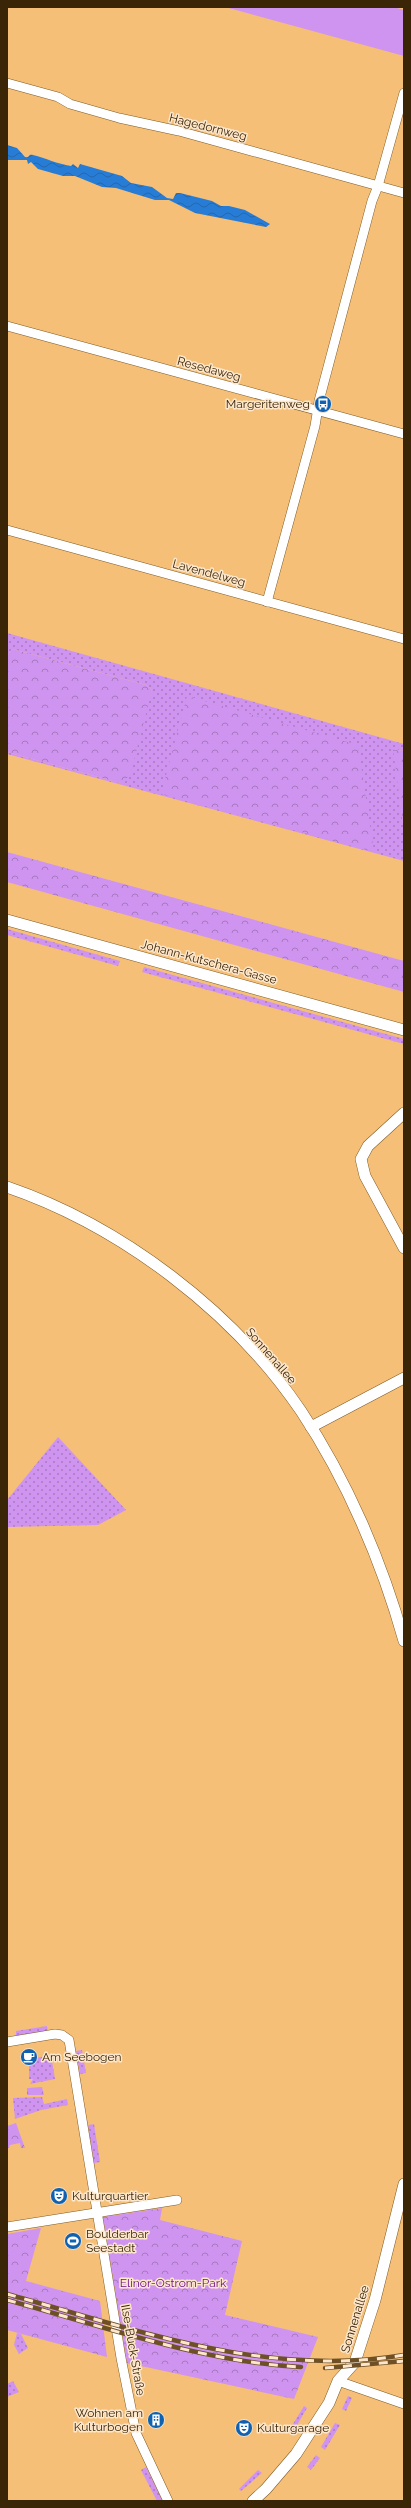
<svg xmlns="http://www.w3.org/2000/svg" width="411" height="2508" viewBox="0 0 411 2508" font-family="Raleway,sans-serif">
<defs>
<pattern id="grass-dots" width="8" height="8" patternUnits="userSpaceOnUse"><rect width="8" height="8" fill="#cf94f0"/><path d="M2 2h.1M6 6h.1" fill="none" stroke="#a979c0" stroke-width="1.8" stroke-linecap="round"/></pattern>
<pattern id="forest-crowns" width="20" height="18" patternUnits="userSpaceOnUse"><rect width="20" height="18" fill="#cf94f0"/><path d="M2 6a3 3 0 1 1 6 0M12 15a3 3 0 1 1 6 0" fill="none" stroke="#a979c0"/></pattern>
<pattern id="water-waves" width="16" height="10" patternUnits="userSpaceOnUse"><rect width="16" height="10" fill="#277dd6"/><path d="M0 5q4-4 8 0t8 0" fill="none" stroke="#2366ac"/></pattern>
</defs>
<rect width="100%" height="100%" fill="#f5bf78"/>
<g fill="url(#grass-dots)">
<path d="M7 633 404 744V751L394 749 404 831V861L7 754V752L120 783 152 690 146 685 12 649 7 656Z"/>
<path d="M7 929 120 961 118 966 7 935Z"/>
<path d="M144 967 404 1039V1044L142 972Z"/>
<path d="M58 1437 126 1510 98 1525 7 1527V1500Z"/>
<path d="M47 2026 48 2032 16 2037V2031Z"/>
<path d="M82 2050 86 2073 80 2074 76 2051Z"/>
<path d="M51 2055 55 2079 30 2084 33 2079H29V2059Z"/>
<path d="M42 2097 44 2104 67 2099 68 2105 41 2110 15 2119 13 2098Z"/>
<path d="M94 2124 100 2162 94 2163 88 2125Z"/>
<path d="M17 2333 21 2334 28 2348 19 2354 14 2345Z"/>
<path d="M13 2381 19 2392 7 2397V2384Z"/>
<path d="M348 2396 352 2398 346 2411 342 2409Z"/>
<path d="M304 2406 307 2408 293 2432 290 2429Z"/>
<path d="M335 2423 340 2425 325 2450 321 2447Z"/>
<path d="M316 2455 320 2458 311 2470 307 2467Z"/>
<path d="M146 2467 163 2501H157L141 2470Z"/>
<path d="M258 2470 262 2473 241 2491 239 2489Z"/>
</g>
<g fill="url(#forest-crowns)">
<path d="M12 649 146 685 152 690 130 776 120 783 7 752V656Z"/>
<path d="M187 696 358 745 374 852 161 794Z"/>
<path d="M393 749 404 751V831Z"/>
<path d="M7 852 404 961V992L7 882Z"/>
<path d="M42 2087 44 2095H27V2088Z"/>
<path d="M16 2123 25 2148H21L20 2143 10 2145 9 2148H7V2126Z"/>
<path d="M162 2208 160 2220 242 2241 225 2315 318 2337 294 2399 127 2363 103 2217Z"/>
<path d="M41 2228 26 2281 100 2301 107 2357 7 2330V2234Z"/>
</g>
<path fill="#cf94f0" d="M225 7H394L404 10V56Z"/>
<path fill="url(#water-waves)" d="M7 145 17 148 25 157C31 158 27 154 33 155 46 158 57 164 71 166L73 164 78 168 80 164 122 176 131 183 152 187 167 198 173 199 176 193H180L212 201 221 206H229L245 210 270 224 266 227 195 213 169 200H155L116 188 102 187 75 176H63L38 169 31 162 28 164 27 160H7Z"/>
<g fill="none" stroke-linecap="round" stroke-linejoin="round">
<g stroke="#815b24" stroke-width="10">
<g id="minor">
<path d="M7 83 58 97 70 104 119 118 179 131 404 193"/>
<path d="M7 326 404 434"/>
<path d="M7 530 404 639"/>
<path d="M267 602 315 426 319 401 372 201 378 186 404 93"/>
<path d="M7 2042 55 2034 62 2035 69 2040 121 2358 136 2433 168 2501"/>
<path d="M7 2227 177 2200"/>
<path d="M338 2381 404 2404"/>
</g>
</g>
<g stroke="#815b24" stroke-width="12">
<g id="tertiary">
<path d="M7 920 404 1030"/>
<path d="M404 1113 368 1146 361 1159 365 1176 404 1248"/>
<path d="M7 1187C121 1226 233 1311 301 1411 347 1480 382 1562 404 1641"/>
<path d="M311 1427 404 1378"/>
<path d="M253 2501 266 2489 296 2454 329 2403 338 2381 355 2362 375 2300 404 2184"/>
</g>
</g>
<use href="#minor" stroke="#fff" stroke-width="9"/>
<use href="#tertiary" stroke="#fff" stroke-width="11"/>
<g stroke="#6e5026" stroke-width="4.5">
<g id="rail">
<path d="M7 2294C137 2330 267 2378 404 2355"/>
<path d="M7 2300C103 2326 201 2362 301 2367"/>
<path d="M325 2368 404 2361"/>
</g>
</g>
<use href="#rail" stroke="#fde7cc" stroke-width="3" stroke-dasharray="9" stroke-linecap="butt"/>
</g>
<defs>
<g id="bus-disc" transform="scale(0.9)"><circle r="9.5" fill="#1062b0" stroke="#fde7cc"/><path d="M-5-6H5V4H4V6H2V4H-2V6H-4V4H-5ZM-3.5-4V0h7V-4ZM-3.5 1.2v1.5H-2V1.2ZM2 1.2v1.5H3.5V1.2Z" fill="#fff"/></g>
<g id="cafe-disc" transform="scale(0.9)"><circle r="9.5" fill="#1062b0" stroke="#fde7cc"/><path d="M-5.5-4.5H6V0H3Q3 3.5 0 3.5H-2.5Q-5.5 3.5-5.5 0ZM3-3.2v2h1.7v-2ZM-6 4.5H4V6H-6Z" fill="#fff"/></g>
<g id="theatre-disc" transform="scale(0.9)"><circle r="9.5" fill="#1062b0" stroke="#fde7cc"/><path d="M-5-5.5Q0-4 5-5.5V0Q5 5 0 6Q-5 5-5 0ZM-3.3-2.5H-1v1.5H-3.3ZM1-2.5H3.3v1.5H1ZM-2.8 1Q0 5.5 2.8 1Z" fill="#fff"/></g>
<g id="stadium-disc" transform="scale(0.9)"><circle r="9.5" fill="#1062b0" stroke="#fde7cc"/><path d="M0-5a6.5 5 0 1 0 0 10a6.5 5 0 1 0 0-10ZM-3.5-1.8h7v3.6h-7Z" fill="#fff"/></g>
<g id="building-disc" transform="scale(0.9)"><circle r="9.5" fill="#1062b0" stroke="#fde7cc"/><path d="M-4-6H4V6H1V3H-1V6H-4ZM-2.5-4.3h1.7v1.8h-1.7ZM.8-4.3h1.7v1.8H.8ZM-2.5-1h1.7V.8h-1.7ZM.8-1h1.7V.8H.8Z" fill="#fff"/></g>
</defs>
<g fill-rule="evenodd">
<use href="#bus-disc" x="323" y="404"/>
<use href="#cafe-disc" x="29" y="2057"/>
<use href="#theatre-disc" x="59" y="2196"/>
<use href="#stadium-disc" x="73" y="2241"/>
<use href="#building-disc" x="156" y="2420"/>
<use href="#theatre-disc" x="244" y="2428"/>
</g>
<g text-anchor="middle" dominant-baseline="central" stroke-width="3" stroke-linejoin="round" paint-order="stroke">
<g font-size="12" fill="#3a2506" stroke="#fde7cc">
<text transform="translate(208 127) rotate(14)">Hagedornweg</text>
<text transform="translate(209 369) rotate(15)">Resedaweg</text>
<text transform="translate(209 573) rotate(15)">Lavendelweg</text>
<text transform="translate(209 962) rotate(15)">Johann-Kutschera-Gasse</text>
<text transform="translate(271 1356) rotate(49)">Sonnenallee</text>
<text transform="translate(355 2319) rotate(-73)">Sonnenallee</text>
<text transform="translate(133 2350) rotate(80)">Ilse-Buck-Straße</text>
</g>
<g font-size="12" fill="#3a2506" stroke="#fde7cc" text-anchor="start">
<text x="310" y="404" text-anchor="end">Margeritenweg</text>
<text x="42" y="2057">Am Seebogen</text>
<text x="72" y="2196">Kulturquartier</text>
<text x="86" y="2234">Boulderbar<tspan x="86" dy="14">Seestadt</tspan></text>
<text x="143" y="2413" text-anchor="end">Wohnen am<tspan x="143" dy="14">Kulturbogen</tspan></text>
<text x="257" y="2428">Kulturgarage</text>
</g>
<g font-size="12" fill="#6b128f" stroke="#fde7cc">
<text x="173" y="2283">Elinor-Ostrom-Park</text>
</g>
</g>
<rect width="411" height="2508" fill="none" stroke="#3a2506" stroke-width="16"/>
</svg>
